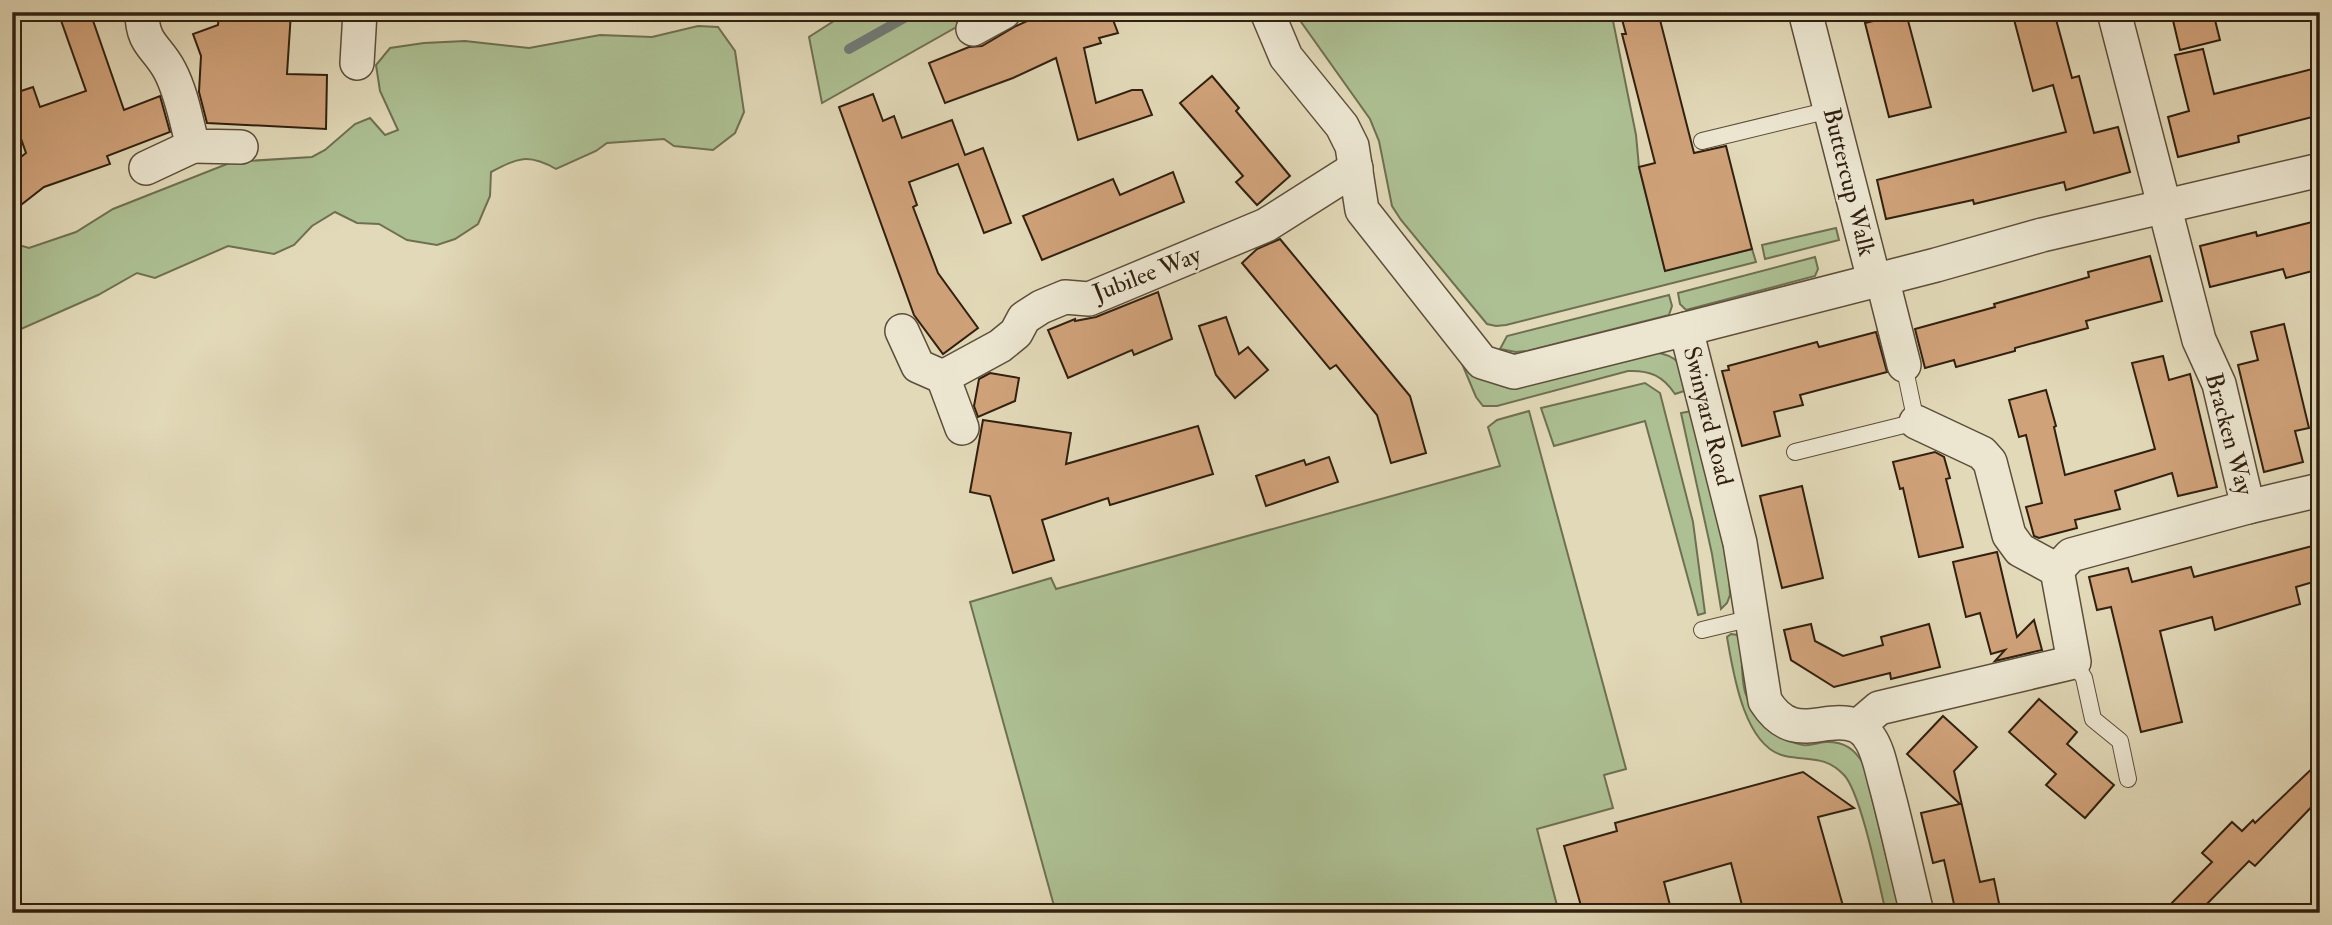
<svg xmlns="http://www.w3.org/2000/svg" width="2332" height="925" viewBox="0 0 2332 925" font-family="'IM FELL Double Pica',serif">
<rect width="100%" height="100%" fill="#e2d9b8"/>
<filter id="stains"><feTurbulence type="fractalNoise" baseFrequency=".00286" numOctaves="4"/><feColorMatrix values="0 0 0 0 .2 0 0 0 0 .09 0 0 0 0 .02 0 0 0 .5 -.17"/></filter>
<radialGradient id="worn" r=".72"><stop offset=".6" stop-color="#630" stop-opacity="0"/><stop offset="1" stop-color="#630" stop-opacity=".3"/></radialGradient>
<g fill="#adc093" stroke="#6f7052" stroke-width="2">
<path d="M848 12H983L822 103 809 37Z"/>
<path d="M1294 12H1613V21L1636 135 1639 167 1665 270 1752 249 1756 262 1506 325 1496 326 1487 324 1401 220 1392 206 1379 141 1370 119Z"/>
<path d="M698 26 718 27 735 51 744 112 735 133 713 150 674 146 664 139 607 143 596 151 556 169C528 153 518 158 491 172L490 196 478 224 455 239 437 245 407 240 379 224 357 223 335 212 312 226 294 245 274 254 228 246 155 278 137 273 98 295 12 333V243L29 248 76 232 113 209 232 162 312 157 325 150 355 124 370 118 385 135 398 130 380 91 376 65 390 48 424 43 465 41 529 48 600 35 652 37Z"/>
<path d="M1836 228 1839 240 1765 259 1762 245Z"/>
<path d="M1815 257 1818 269 1815 276 1686 310 1680 304 1678 293Z"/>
<path d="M1669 295 1672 306 1669 315 1527 351 1516 352 1500 349 1507 336Z"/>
<path d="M1654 352C1681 356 1682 366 1687 390L1675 394C1663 376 1650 370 1628 371L1497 406H1483L1476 397 1460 359Z"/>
<path d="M1645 383 1660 393 1693 522 1705 613 1698 615 1645 421 1554 446 1541 408Z"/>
<path d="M1529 411 1626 769 1604 775 1613 808 1537 829 1559 913H1056L970 602 1051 578 1056 589 1500 466 1488 427 1497 420Z"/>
<path d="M1692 411 1703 450 1729 571 1730 595 1727 603 1721 609 1712 554 1681 413Z"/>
<path d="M1731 634 1738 635 1741 642C1742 658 1741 677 1745 692 1753 718 1776 740 1803 745 1810 746 1817 743 1825 742 1844 741 1855 749 1864 765L1900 913H1886C1879 884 1861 793 1844 775 1825 755 1809 761 1785 756 1744 747 1733 672 1727 637Z"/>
</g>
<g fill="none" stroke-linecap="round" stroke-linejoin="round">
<path stroke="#707b76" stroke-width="10" d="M849 49 915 12"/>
</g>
<g fill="#d0a27a" stroke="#312010" stroke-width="2">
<path d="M58 12H90L124 110 160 96 170 132 107 156 110 164 44 187 12 212V164L26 153 12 113V94L33 87 40 107 86 91Z"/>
<path d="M219 12H291L287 74 327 75 326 129 207 123 199 92 201 56 193 34 218 25Z"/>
<path d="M1047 12H1110L1118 33 1099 38 1101 43 1084 48 1096 103 1132 90H1142L1152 115 1078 140 1056 58 1013 78 945 103 929 63 969 47 982 46 1016 26Z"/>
<path d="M1620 12H1658L1694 153 1726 146 1752 249 1665 271 1639 167 1655 163 1622 34H1626Z"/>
<path d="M2012 12H2054L2072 78 2079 76 2094 133 2118 127 2130 172 2066 190 2064 182 1974 204 1973 200 1886 219 1877 180 2066 132 2053 85 2033 91Z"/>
<path d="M2171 12H2213L2220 40 2180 50Z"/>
<path d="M1906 13 1931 107 1889 117 1865 23Z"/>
<path d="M2203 49 2214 94 2320 67V115L2238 136 2239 142 2178 157 2168 117 2189 111 2175 55Z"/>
<path d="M1212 76 1239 108 1236 111 1290 176 1257 205 1236 182 1243 176 1180 103Z"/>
<path d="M873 94 883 121 894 116 902 138 952 120 965 155 983 148 1011 223 984 233 958 164 909 182 917 205 913 207 938 273 978 328 943 354 914 315 839 107Z"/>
<path d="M1173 172 1184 202 1042 260 1023 216 1113 179 1120 195Z"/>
<path d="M2320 220V269L2286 278 2283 269 2210 287 2200 246 2256 232 2257 236Z"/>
<path d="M1280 239 1410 396 1426 453 1391 463 1377 415 1336 365 1330 369 1242 263 1257 249Z"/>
<path d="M2150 256 2162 301 2086 321 2088 328 2015 348V351L1956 367 1954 360 1925 368 1915 329 1995 307 1994 304 2089 277 2088 272Z"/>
<path d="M1158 292 1172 339 1134 355 1132 350 1068 378 1048 330 1075 319V321L1096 317Z"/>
<path d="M1226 317 1239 354 1248 347 1268 370 1235 398 1216 375 1199 326Z"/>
<path d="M2284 324 2309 428 2295 431 2303 462 2264 472 2238 365 2258 360 2251 332Z"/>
<path d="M1876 332 1887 372 1800 395 1803 405 1774 412 1780 436 1742 446 1722 371 1729 370 1728 366 1817 342 1819 347Z"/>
<path d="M2163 356 2169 380 2190 374 2217 487 2178 496 2172 473 2115 491 2120 509 2075 520 2077 528 2039 538 2034 536 2026 507 2042 503 2026 435 2019 437 2009 400 2046 390 2056 426 2054 427 2065 475 2155 449 2132 363Z"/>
<path d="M990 373 1019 378 1015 401 978 417 974 406 979 379Z"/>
<path d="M983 420 1071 433 1066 464 1198 426 1213 474 1110 505 1108 498 1042 520 1054 560 1013 573 990 496 970 492Z"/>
<path d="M1935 452 1944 457 1950 478 1946 479 1963 547 1919 557 1903 488 1900 489 1893 462Z"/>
<path d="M1329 457 1338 482 1266 506 1256 476 1304 460 1306 465Z"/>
<path d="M1802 486 1823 578 1782 588 1760 496Z"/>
<path d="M2320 544V580L2296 587 2300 604 2215 630 2212 617 2160 631 2182 722 2141 732 2111 607 2097 610 2089 577 2128 568 2132 582 2191 567 2194 577Z"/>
<path d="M1997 552 2017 637 2034 620 2042 650 1995 661 2005 650 1991 654 1980 613 1966 617 1953 562Z"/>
<path d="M1811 624 1815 641 1843 656 1883 645 1881 637 1929 624 1940 667 1891 679 1890 673 1834 687 1791 660 1784 630Z"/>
<path d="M2039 699 2077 732 2067 744 2114 785 2085 818 2046 785 2056 774 2009 732Z"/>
<path d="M1943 716 1977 747 1954 771 1980 882 1994 879 2001 913H1956L1944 860 1933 863 1921 813 1960 804 1907 754Z"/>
<path d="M2320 761V798L2255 866 2249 861 2198 913H2162L2212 862 2202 853 2232 822 2242 831 2253 820 2255 823Z"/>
<path d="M1803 772 1854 808 1818 817 1845 913H1744L1731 863 1664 882 1672 913H1583L1564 846 1617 831 1615 823Z"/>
</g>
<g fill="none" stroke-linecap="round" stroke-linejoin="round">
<g stroke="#5d4e3a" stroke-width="18">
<g id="lane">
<path d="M1702 141 1830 110"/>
<path d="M1795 452 1916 422 1904 365"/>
<path d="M1702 630 1752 618"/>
<path d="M2074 662 2084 678 2093 719 2120 741 2128 779"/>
</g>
</g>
<g stroke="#5d4e3a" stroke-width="36">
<g id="street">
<path d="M142 12C142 45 157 46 170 71 182 94 186 121 193 146L241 147"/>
<path d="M1267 12 1286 57 1342 126 1352 146 1362 210 1482 362 1514 372 1686 329 1740 543 1765 701C1794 747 1824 713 1857 726 1861 728 1867 733 1869 737 1878 749 1881 768 1885 782 1897 826 1906 869 1917 913"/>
<path d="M1807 19 1874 280"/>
<path d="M973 29 1004 12"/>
<path d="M357 63 360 12"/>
<path d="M146 168 193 146"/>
<path d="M1882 278 1904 365"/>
<path d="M1686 329 1936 265 2042 235 2320 170"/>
<path d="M902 331 918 366 943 377"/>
<path d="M943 377 1000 346 1016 333 1024 318 1041 307 1065 297 1089 299 1266 225 1356 168"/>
<path d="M943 377 962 428"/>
<path d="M1916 422 1982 453 1990 462 2009 535 2020 550 2057 570"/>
<path d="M2248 507 2320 490"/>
<path d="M2057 570 2071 555 2248 507 2219 384 2199 340 2114 12"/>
<path d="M1858 726 1879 708 2074 662 2057 570"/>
</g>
</g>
<use href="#lane" stroke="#ece6d1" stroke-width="16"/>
<use href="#street" stroke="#ece6d1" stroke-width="33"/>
</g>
<g text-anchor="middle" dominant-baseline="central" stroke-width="5" stroke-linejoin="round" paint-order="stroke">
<g font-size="24" fill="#312010" stroke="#ece6d1">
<text transform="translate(1849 182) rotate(76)">Buttercup Walk</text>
<text transform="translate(1147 274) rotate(-21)">Jubilee Way</text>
<text transform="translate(1708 416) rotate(76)">Swinyard Road</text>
<text transform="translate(2229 434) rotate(75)">Bracken Way</text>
</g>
</g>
<rect width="2332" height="925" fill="none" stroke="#e2d9b8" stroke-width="42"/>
<rect x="14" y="14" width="2304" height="897" fill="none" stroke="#312010" stroke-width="3.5"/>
<rect x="21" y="21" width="2290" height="883" fill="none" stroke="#312010" stroke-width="2"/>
<rect width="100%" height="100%" filter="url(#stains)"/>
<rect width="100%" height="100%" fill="url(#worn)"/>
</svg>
